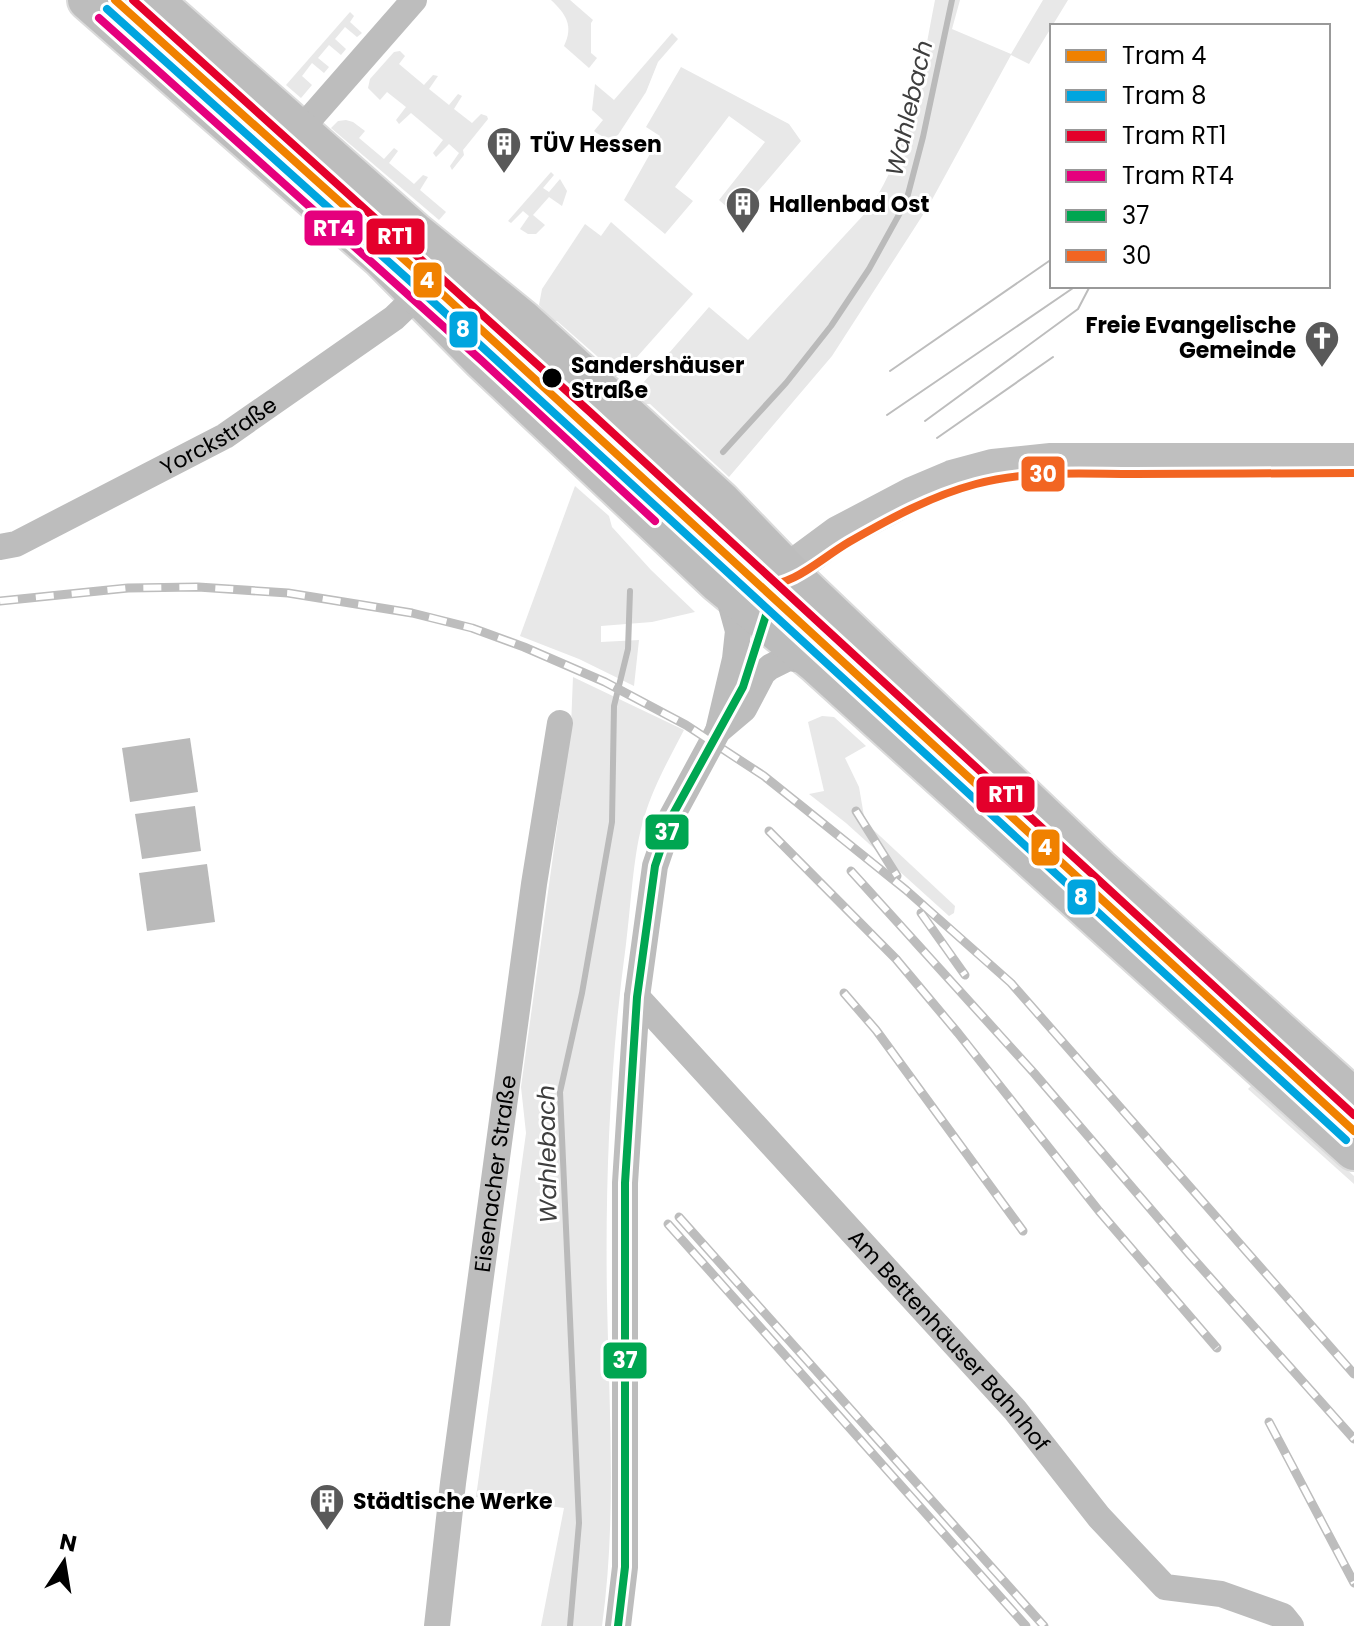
<svg xmlns="http://www.w3.org/2000/svg" width="1354" height="1626" viewBox="0 0 1354 1626" font-family="Poppins,sans-serif">
<rect width="100%" height="100%" fill="#fff"/>
<g fill="#e8e8e8">
<path d="M551 0H570L593 20 591 23V53L597 58 589 68 564 46C574 26 566 14 551 0Z"/>
<path d="M935 0H960L952 29 1011 54 1043 0H1068L1029 64 1011 55 928 207 832 356 729 477 650 404H646L636 391 709 307 748 340 869 209C911 147 921 72 935 0Z"/>
<path d="M350 12 354 16 350 22 362 33 357 37 345 27 335 39 346 49 341 55 329 45 318 58 329 67 324 73 312 63 302 76 312 85 301 98 286 85Z"/>
<path d="M672 33 678 39 658 62 646 92 618 135C608 140 602 137 594 131L603 120 592 110 595 84 614 100Z"/>
<path d="M400 51 405 56 399 64 424 85 433 75 438 76 429 89 449 105 458 94 462 96 454 109 472 123 481 114 487 116 488 119 463 150 464 155 452 170 450 166 459 153 449 144 436 157 433 153 443 140 411 113 399 124 396 120 406 107 387 92 380 100 368 88 370 79 394 52Z"/>
<path d="M681 67 789 124 801 141 737 216 719 200 765 142 729 116 675 187 693 201 665 234 624 200 660 136 646 127Z"/>
<path d="M346 120 353 122 365 131 359 138 384 159 394 148 398 151 389 163 414 184 423 175 428 177 420 190 446 212 439 220 331 128 338 121Z"/>
<path d="M551 172 554 175 543 188 549 192 560 179 567 191 562 206 549 197 533 215 545 225 536 234H528L520 229 529 216 523 211 511 223 508 221Z"/>
<path d="M611 222 693 294 620 376H615L601 364 598 357 557 321H553L539 305 542 289 585 224 601 236Z"/>
<path d="M575 486 609 516 612 527 651 570 695 612 652 622 601 626V642L639 640 634 686 579 659 520 636Z"/>
<path d="M573 677 684 730C669 759 653 787 644 818 633 853 631 906 626 944 610 1061 605 1181 607 1300 609 1408 617 1518 602 1626H541L564 1508 476 1497 526 1133 521 1087 571 726Z"/>
<path d="M822 716 834 717 866 746 845 758 859 787 865 822 955 906 954 913 949 916 846 823 809 794 824 791 808 722Z"/>
<path d="M1252 1085 1354 1176V1184L1248 1089Z"/>
</g>
<g fill="#bababa">
<path d="M190 738 198 792 130 802 122 748Z"/>
<path d="M195 806 201 851 142 859 135 814Z"/>
<path d="M207 864 215 922 147 931 139 873Z"/>
</g>
<g fill="none" stroke-linecap="round" stroke-linejoin="round">
<g stroke="#bababa" stroke-width="6">
<path d="M723 452 786 383 831 326 869 269 906 202 923 137 952 0"/>
<path d="M570 1626 579 1523 560 1092 582 993 612 822 614 706 628 649 630 591"/>
</g>
<g stroke="#dbdbdb" stroke-width="44">
<g id="primary">
<path d="M88 0 382 258 483 360 718 582 815 662 1354 1150"/>
<path d="M152 0 414 232 522 320 720 501 803 587 1098 868 1354 1099"/>
</g>
</g>
<g stroke="#bdbdbd" stroke-width="26">
<path d="M300 130 414 0"/>
<path id="s1" d="M0 547 16 544 225 436 394 318 418 295"/>
<path d="M718 731 735 659 738 631 727 591"/>
<path id="s2" d="M637 997 1015 1410 1099 1517 1165 1587 1221 1594 1283 1616 1291 1626"/>
<path id="s3" d="M437 1626 453 1483 534 884 560 723"/>
<path d="M618 1626 625 1567V1183L637 997 655 866 672 816 718 731 744 709 763 673 770 667 788 658 815 662"/>
</g>
<g stroke="#bfbfbf" stroke-width="36">
<path d="M704 569 758 575 788 571 838 534 914 494 952 478 993 467 1051 461H1354"/>
<path d="M788 571 801 639 815 662"/>
</g>
<use href="#primary" stroke="#bdbdbd" stroke-width="40"/>
<g stroke="#bdbdbd" stroke-width="2">
<path d="M890 371 1052 259"/>
<path d="M887 415 1076 286"/>
<path d="M925 421 1078 309 1090 286"/>
<path d="M937 438 1053 357"/>
</g>
<g stroke="#bdbdbd" stroke-width="9">
<g id="rail">
<path d="M0 601 128 588 198 587 288 593 412 613 472 628 524 647 605 682 686 725 764 776 799 804 906 890 1011 983 1354 1374"/>
<path d="M856 811 897 876"/>
<path d="M769 831 896 959 958 1033 1099 1211 1217 1348"/>
<path d="M851 871 1034 1073 1190 1255 1354 1439"/>
<path d="M921 913 965 975"/>
<path d="M844 993 876 1030 1023 1231"/>
<path d="M679 1217 1044 1626"/>
<path d="M668 1224 1026 1626"/>
<path d="M1269 1422 1354 1583"/>
</g>
</g>
<use href="#rail" stroke="#fff" stroke-width="6" stroke-dasharray="18" stroke-linecap="butt"/>
<g stroke="#fff" stroke-width="14">
<g id="bus-1">
<path d="M121 0 502 339 774 590"/>
<path d="M618 1626 625 1567V1183L637 997 655 866 672 816 743 687 774 590"/>
</g>
</g>
<g stroke="#fff" stroke-width="14">
<g id="bus-2">
<path d="M113 9 494 348 749 584"/>
<path d="M758 587C796 585 817 561 849 542 889 519 931 496 976 484 1028 470 1081 474 1134 474 1207 474 1281 473 1354 473"/>
</g>
</g>
<use href="#bus-1" stroke="#00a651" stroke-width="8"/>
<use href="#bus-2" stroke="#f26522" stroke-width="8"/>
<g stroke="#fff" stroke-width="14">
<path id="tram-1" d="M115 0 427 280 1354 1131"/>
</g>
<g stroke="#fff" stroke-width="14">
<path id="tram-2" d="M107 9 419 289 1346 1140"/>
</g>
<g stroke="#fff" stroke-width="14">
<path id="tram-3" d="M133 0 590 412 1354 1115"/>
</g>
<g stroke="#fff" stroke-width="14">
<path id="tram-4" d="M99 18 482 361 655 521"/>
</g>
<use href="#tram-1" stroke="#f08100" stroke-width="8"/>
<use href="#tram-2" stroke="#00a5df" stroke-width="8"/>
<use href="#tram-3" stroke="#e4002b" stroke-width="8"/>
<use href="#tram-4" stroke="#e5007d" stroke-width="8"/>
</g>
<defs>
<g id="building-pin" transform="scale(1.8)"><path d="M0 17L-7.5 6A9.5 9.5 0 1 1 7.5 6Z" fill="#595959" stroke="#fff"/><path d="M-4-6H4V6H1V3H-1V6H-4ZM-2.5-4.3h1.7v1.8h-1.7ZM.8-4.3h1.7v1.8H.8ZM-2.5-1h1.7V.8h-1.7ZM.8-1h1.7V.8H.8Z" fill="#fff"/></g>
<g id="church-pin" transform="scale(1.8)"><path d="M0 17L-7.5 6A9.5 9.5 0 1 1 7.5 6Z" fill="#595959" stroke="#fff"/><path d="M-1.2-6h2.4v3.5h3.3v2.4h-3.3V6h-2.4V-.1h-3.3v-2.4h3.3Z" fill="#fff"/></g>
</defs>
<g fill-rule="evenodd">
<use href="#building-pin" x="504" y="144"/>
<use href="#building-pin" x="743" y="204"/>
<use href="#church-pin" x="1322" y="338"/>
<use href="#building-pin" x="327" y="1501"/>
</g>
<circle fill="#000" stroke="#fff" stroke-width="3" cx="552" cy="378" r="11"/>
<g text-anchor="middle" dominant-baseline="central" stroke-width="6" stroke-linejoin="round" paint-order="stroke">
<g font-size="22" font-weight="bold" fill="#000" stroke="#fff" text-anchor="start">
<text x="530" y="144">TÜV Hessen</text>
<text x="769" y="204">Hallenbad Ost</text>
<text x="1296" y="325" text-anchor="end">Freie Evangelische<tspan x="1296" dy="25">Gemeinde</tspan></text>
<text x="353" y="1501">Städtische Werke</text>
</g>
<g font-size="22" font-weight="bold" fill="#000" stroke="#fff" text-anchor="start">
<text x="571" y="365">Sandershäuser<tspan x="571" dy="25">Straße</tspan></text>
</g>
<g font-size="22" fill="#000" stroke="#fff">
<text stroke="none"><textPath href="#s1" startOffset="246">Yorckstraße</textPath></text>
<text stroke="none"><textPath href="#s3" startOffset="456">Eisenacher Straße</textPath></text>
<text stroke="none"><textPath href="#s2" startOffset="464">Am Bettenhäuser Bahnhof</textPath></text>
</g>
<g font-size="24" font-style="italic" fill="#3e3e3e" stroke="#fff">
<text transform="translate(909 108) rotate(-77)">Wahlebach</text>
<text transform="translate(547 1154) rotate(-91)">Wahlebach</text>
</g>
</g>
<g stroke="#fff" stroke-width="3">
<rect x="303" y="209" width="61" height="38" rx="8" fill="#e5007d"/>
<rect x="365" y="217" width="61" height="39" rx="8" fill="#e4002b"/>
<rect x="412" y="261" width="31" height="38" rx="8" fill="#f08100"/>
<rect x="448" y="310" width="31" height="39" rx="8" fill="#00a5df"/>
<rect x="1020" y="455" width="46" height="38" rx="8" fill="#f26522"/>
<rect x="975" y="775" width="61" height="39" rx="8" fill="#e4002b"/>
<rect x="644" y="813" width="46" height="38" rx="8" fill="#00a651"/>
<rect x="1030" y="828" width="31" height="39" rx="8" fill="#f08100"/>
<rect x="1066" y="878" width="31" height="38" rx="8" fill="#00a5df"/>
<rect x="602" y="1341" width="46" height="39" rx="8" fill="#00a651"/>
</g>
<g font-size="22" text-anchor="middle" font-weight="bold" fill="#fff">
<text x="334" y="236">RT4</text>
<text x="395" y="244">RT1</text>
<text x="427" y="288">4</text>
<text x="463" y="337">8</text>
<text x="1043" y="482">30</text>
<text x="1006" y="802">RT1</text>
<text x="667" y="840">37</text>
<text x="1045" y="855">4</text>
<text x="1081" y="905">8</text>
<text x="625" y="1368">37</text>
</g>
<rect x="1050" y="24" width="280" height="264" fill="#ffffff" stroke="#999999" stroke-width="2"/>
<rect x="1066" y="50" width="40" height="12" fill="#f08100" stroke="#999999" stroke-width="2"/>
<text x="1122" y="64" font-size="24" fill="#000000">Tram 4</text>
<rect x="1066" y="90" width="40" height="12" fill="#00a5df" stroke="#999999" stroke-width="2"/>
<text x="1122" y="104" font-size="24" fill="#000000">Tram 8</text>
<rect x="1066" y="130" width="40" height="12" fill="#e4002b" stroke="#999999" stroke-width="2"/>
<text x="1122" y="144" font-size="24" fill="#000000">Tram RT1</text>
<rect x="1066" y="170" width="40" height="12" fill="#e5007d" stroke="#999999" stroke-width="2"/>
<text x="1122" y="184" font-size="24" fill="#000000">Tram RT4</text>
<rect x="1066" y="210" width="40" height="12" fill="#00a651" stroke="#999999" stroke-width="2"/>
<text x="1122" y="224" font-size="24" fill="#000000">37</text>
<rect x="1066" y="250" width="40" height="12" fill="#f26522" stroke="#999999" stroke-width="2"/>
<text x="1122" y="264" font-size="24" fill="#000000">30</text>
<g transform="translate(64 1562) rotate(12)" stroke="#ffffff" stroke-width="6" paint-order="stroke">
<path d="M0-6L14 30L0 20L-14 30Z" fill="#000000"/>
<text y="-12" font-size="22" font-weight="bold" text-anchor="middle" fill="#000000">N</text>
</g>
</svg>
